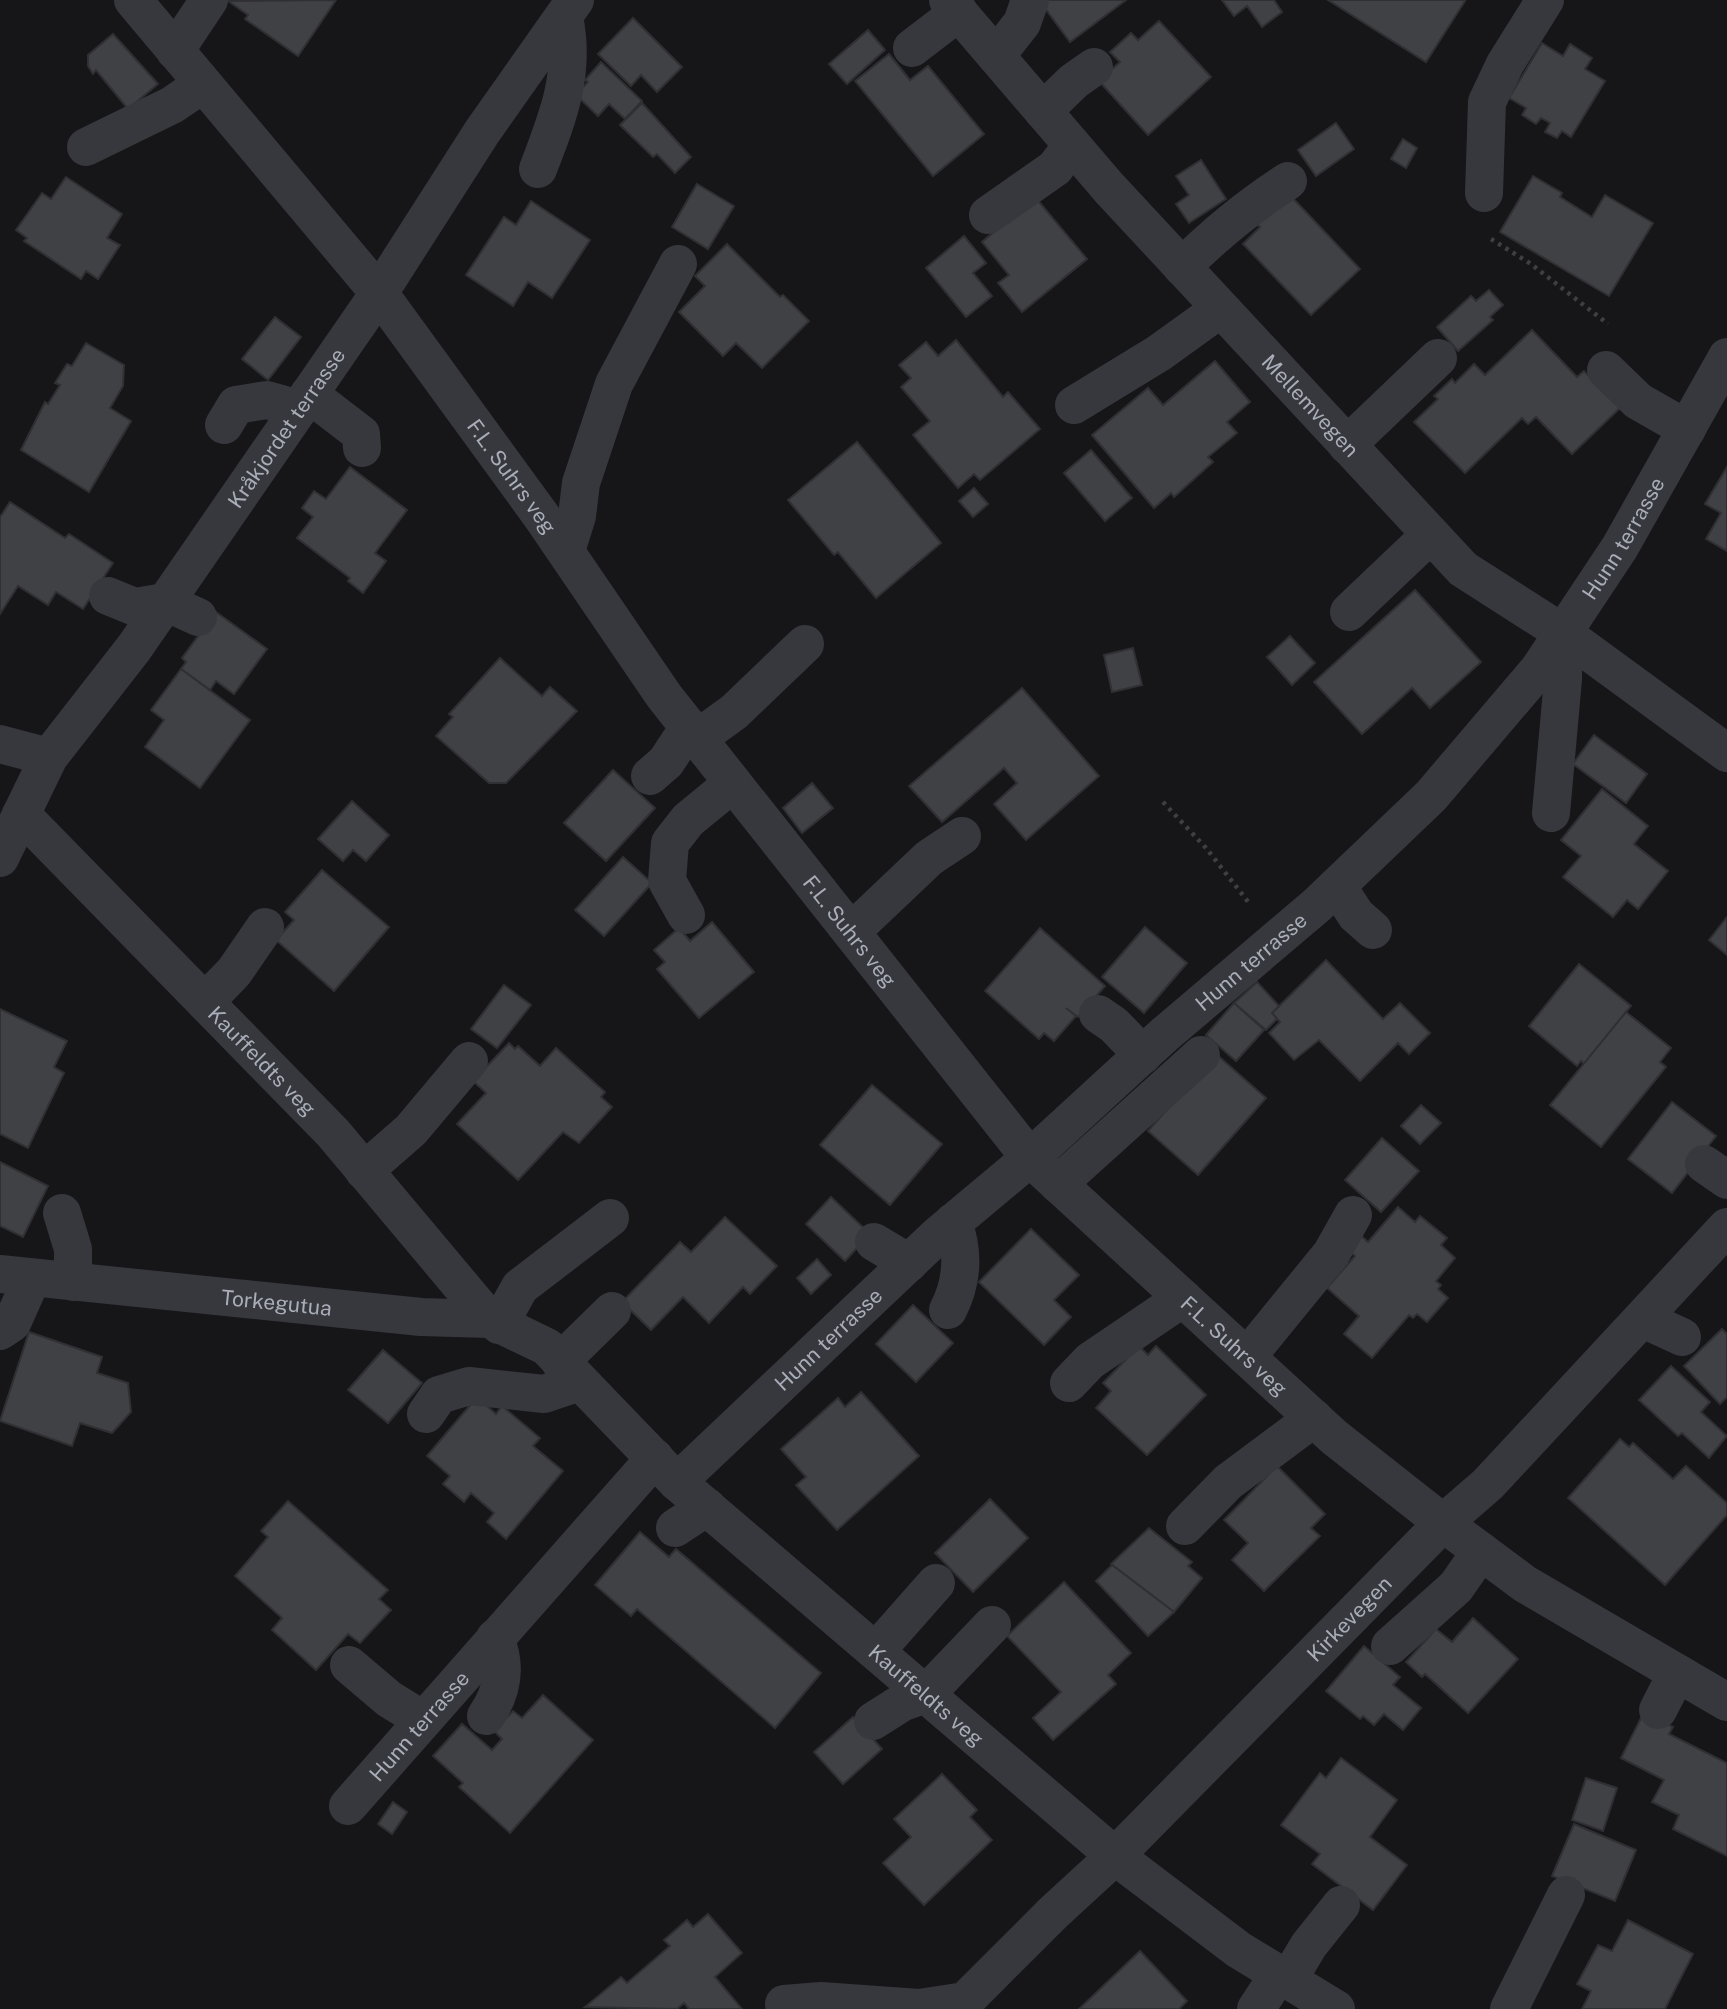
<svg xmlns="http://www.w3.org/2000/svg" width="1727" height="2009" viewBox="0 0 1727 2009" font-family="'Public Sans',sans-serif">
<rect width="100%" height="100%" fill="#161618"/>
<g fill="#404145" stroke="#303034" stroke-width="2">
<path d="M336 0 298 56 245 19 248 15 228 1Z"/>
<path d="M1039 0H1126L1070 42Z"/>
<path d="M1222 0H1274L1282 12 1262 27 1247 6 1234 16Z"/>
<path d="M1328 0H1463L1465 1 1426 62Z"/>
<path d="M633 18 682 67 657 92 641 75 631 86 598 54Z"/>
<path d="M1159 21 1211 77 1148 135 1099 81 1120 62 1110 52 1131 33 1138 40Z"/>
<path d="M868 30 885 50 847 84 829 64Z"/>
<path d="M113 34 158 84 128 109 96 70 93 74 88 66V55Z"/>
<path d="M1542 43 1563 56 1570 44 1592 58 1585 69 1605 81 1571 137 1562 131 1557 138 1545 132 1550 123 1541 118 1536 124 1522 115 1526 108 1509 98Z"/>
<path d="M889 54 910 80 928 66 984 134 933 176 855 81Z"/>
<path d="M601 62 642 101 625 119 609 104 598 116 576 95 588 82 585 80Z"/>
<path d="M642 103 691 157 675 173 657 154 653 157 620 125Z"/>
<path d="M1336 123 1354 149 1316 176 1298 150Z"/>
<path d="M1403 139 1417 148 1406 168 1391 159Z"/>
<path d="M1201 160 1226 199 1189 223 1176 204 1189 195 1176 176Z"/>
<path d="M1533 176 1562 193 1560 197 1592 217 1605 195 1653 223 1609 296 1500 232Z"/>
<path d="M66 177 122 214 107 238 120 245 98 279 86 271 81 279 24 241 27 238 16 230 42 193 51 199Z"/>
<path d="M697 184 734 206 708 249 672 227Z"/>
<path d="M1286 191 1360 269 1311 315 1243 244 1260 227 1254 221Z"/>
<path d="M1035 197 1087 259 1022 312 998 283 1009 275 982 242Z"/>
<path d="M531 201 590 240 552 298 528 282 513 306 466 275 504 217 516 225Z"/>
<path d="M964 236 986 263 973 273 992 296 966 317 926 268Z"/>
<path d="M727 244 780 297 783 295 809 321 762 368 736 343 723 356 679 312 705 286 695 276Z"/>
<path d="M1489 290 1503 305 1490 317 1493 320 1458 351 1437 327 1471 296 1476 301Z"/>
<path d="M275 317 301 337 268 380 242 359Z"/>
<path d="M1532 330 1577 377 1584 371 1620 408 1572 454 1536 417 1528 424 1522 418 1465 473 1414 422 1438 399 1434 396 1452 379 1455 383 1474 364 1485 375Z"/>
<path d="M956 340 1003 397 1008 392 1040 429 980 480 974 474 958 488 913 435 930 421 901 387 911 378 899 365 926 342 938 356Z"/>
<path d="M86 343 124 365 123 386 110 408 131 421 89 492 21 450 45 402 48 404 60 385 55 383 67 364 72 366Z"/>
<path d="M1215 361 1250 402 1227 422 1237 433 1208 457 1213 462 1174 497 1171 493 1154 508 1092 435 1148 388 1163 405Z"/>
<path d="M857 442 941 543 876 598 838 552 834 555 788 500Z"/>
<path d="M1091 450 1132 498 1105 521 1064 473Z"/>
<path d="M350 467 407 510 375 553 386 561 363 593 348 581 350 578 297 538 313 517 302 508 314 491 326 499Z"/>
<path d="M1727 467V551L1706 539 1721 513 1705 504Z"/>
<path d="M974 488 988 504 973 517 959 501Z"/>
<path d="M10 502 65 538 69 534 113 563 83 609 56 592 48 605 18 586 0 614V517Z"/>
<path d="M1415 590 1481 662 1430 708 1412 688 1362 734 1314 682Z"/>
<path d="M216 612 267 649 234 694 216 681 210 690 181 669 186 662 182 658Z"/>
<path d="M1290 636 1315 663 1292 685 1267 657Z"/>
<path d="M1133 648 1142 685 1112 692 1104 655Z"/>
<path d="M500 658 542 696 550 687 577 711 506 783H489L436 736 453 717 449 714Z"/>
<path d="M181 669 250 720 200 788 145 747 164 720 151 710Z"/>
<path d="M1022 688 1099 776 1026 840 994 804 1017 783 1004 768 942 822 909 786Z"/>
<path d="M1594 735 1647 774 1626 803 1573 764Z"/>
<path d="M613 770 655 808 606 861 564 823Z"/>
<path d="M812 783 833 808 802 833 783 808Z"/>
<path d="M1602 789 1648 826 1634 844 1668 871 1638 909 1627 900 1613 917 1563 877 1581 856 1561 840Z"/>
<path d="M352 801 389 835 366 861 353 850 343 861 318 839Z"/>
<path d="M623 857 652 883 604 936 575 910Z"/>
<path d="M322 870 389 927 334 991 276 940 294 920 285 912Z"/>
<path d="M1727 917V955L1709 940Z"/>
<path d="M712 922 754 972 699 1018 657 969 665 962 654 950 679 928 690 941Z"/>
<path d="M1145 927 1187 963 1144 1013 1102 977Z"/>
<path d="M1040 928 1105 986 1078 1017 1066 1008 1076 1016 1054 1041 1044 1033 1039 1039 985 991Z"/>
<path d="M1326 960 1383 1019 1400 1003 1430 1033 1409 1054 1398 1043 1360 1081 1319 1040 1294 1060 1269 1033 1280 1022 1272 1013Z"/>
<path d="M1579 964 1631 1006 1584 1064 1581 1061 1577 1066 1529 1026Z"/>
<path d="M1257 982 1279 1006 1272 1013 1277 1019 1266 1030 1234 1003Z"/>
<path d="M504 985 531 1005 497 1048 471 1029Z"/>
<path d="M1234 1003 1264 1030 1236 1061 1206 1035Z"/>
<path d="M0 1009 67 1041 54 1067 64 1073 28 1148 0 1134Z"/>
<path d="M1626 1012 1671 1048 1660 1062 1666 1067 1601 1147 1550 1105Z"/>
<path d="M509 1043 515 1049 518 1046 540 1066 556 1048 605 1092 601 1097 612 1107 579 1143 563 1132 518 1180 457 1124 486 1093 473 1081Z"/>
<path d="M1216 1054 1266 1098 1198 1175 1148 1131Z"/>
<path d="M872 1085 942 1144 890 1205 820 1145Z"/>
<path d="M1672 1102 1716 1136 1672 1193 1628 1159Z"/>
<path d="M1421 1105 1441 1123 1420 1144 1401 1126Z"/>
<path d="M1382 1138 1419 1171 1381 1212 1345 1180Z"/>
<path d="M0 1162 48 1186 23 1237 0 1226Z"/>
<path d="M831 1197 870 1234 845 1261 806 1224Z"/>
<path d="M1398 1207 1415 1222 1420 1216 1447 1238 1441 1245 1455 1258 1436 1281 1441 1285 1438 1289 1448 1298 1427 1322 1417 1314 1413 1318 1409 1315 1372 1358 1344 1334 1359 1316 1327 1288 1355 1256 1347 1249 1359 1234 1368 1242Z"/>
<path d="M725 1217 777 1266 750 1294 743 1287 709 1323 683 1297 651 1330 622 1302 680 1242 691 1252Z"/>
<path d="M1031 1229 1079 1275 1054 1300 1071 1317 1044 1345 979 1282Z"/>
<path d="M817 1259 831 1275 811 1294 797 1278Z"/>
<path d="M913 1305 953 1343 916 1382 876 1344Z"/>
<path d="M1722 1329 1727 1334V1397L1720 1404 1684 1366Z"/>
<path d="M29 1332 102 1357 97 1373 128 1383 131 1412 112 1433 80 1423 72 1446 0 1421Z"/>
<path d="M1139 1346 1148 1355 1156 1346 1206 1395 1147 1455 1096 1408 1111 1391 1103 1383Z"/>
<path d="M383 1350 422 1383 388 1423 348 1390Z"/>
<path d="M1671 1366 1710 1402 1701 1412 1727 1436 1709 1458 1682 1433 1678 1436 1639 1400Z"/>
<path d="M861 1392 919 1456 837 1530 796 1485 806 1477 781 1449 838 1398 845 1407Z"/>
<path d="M477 1397 496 1414 502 1406 540 1438 533 1446 563 1471 506 1539 487 1522 494 1513 471 1493 464 1502 443 1484 450 1476 427 1456Z"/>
<path d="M1620 1439 1629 1447 1633 1443 1673 1479 1686 1466 1727 1503V1515L1665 1585 1568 1498Z"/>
<path d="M1277 1466 1325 1514 1311 1528 1320 1536 1264 1591 1232 1560 1248 1543 1224 1520Z"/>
<path d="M990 1499 1028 1538 973 1592 935 1553Z"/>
<path d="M288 1501 388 1590 379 1599 391 1610 360 1643 348 1634 316 1670 272 1630 282 1618 235 1576 268 1537 261 1531Z"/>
<path d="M1149 1528 1192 1562 1188 1566 1202 1578 1174 1612 1111 1564Z"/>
<path d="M640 1532 669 1557 676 1549 821 1673 775 1728 637 1609 631 1616 595 1585Z"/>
<path d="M1112 1565 1174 1612 1148 1636 1096 1581Z"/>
<path d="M1064 1582 1131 1653 1108 1675 1116 1684 1053 1740 1033 1718 1061 1692 1007 1636Z"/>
<path d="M1473 1618 1518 1659 1468 1713 1425 1674 1422 1677 1406 1662 1436 1629 1452 1642Z"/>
<path d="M1364 1646 1400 1677 1393 1685 1421 1708 1403 1730 1384 1714 1374 1725 1363 1716 1360 1719 1326 1691Z"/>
<path d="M543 1695 593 1740 510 1833 459 1787 463 1783 433 1756 462 1724 492 1750 502 1739 494 1731 513 1711 522 1718Z"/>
<path d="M1644 1712 1673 1727 1669 1734 1727 1763V1856L1673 1829 1679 1815 1652 1802 1664 1780 1621 1758Z"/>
<path d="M853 1717 882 1749 843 1784 814 1752Z"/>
<path d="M1341 1758 1397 1800 1370 1837 1407 1865 1373 1910 1312 1864 1320 1854 1281 1825 1320 1773 1326 1778Z"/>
<path d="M942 1774 977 1810 970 1817 992 1840 924 1905 883 1863 911 1837 894 1819Z"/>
<path d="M1586 1778 1617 1788 1603 1831 1572 1820Z"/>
<path d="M393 1802 407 1812 392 1834 378 1824Z"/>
<path d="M1574 1824 1636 1850 1615 1901 1552 1876Z"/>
<path d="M708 1914 742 1953 715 1977 742 2009H689L684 2003 677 2009 585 2007 621 1977 627 1983 670 1946 664 1940 687 1920 693 1927Z"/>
<path d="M1628 1920 1693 1954 1665 2009H1582L1591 1991 1577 1984 1598 1945 1612 1951Z"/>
<path d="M1140 1951 1187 2001 1179 2009H1079Z"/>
</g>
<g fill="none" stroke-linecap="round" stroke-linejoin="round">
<g stroke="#3d3f44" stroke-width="4.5" stroke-dasharray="3.5 5" stroke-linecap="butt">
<path d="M1491 239 1531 264 1608 324"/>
<path d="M1163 802 1206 848 1249 903"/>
</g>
<g stroke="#37383d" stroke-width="38">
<path id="s1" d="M133 0 379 293 542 517 664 696 1030 1158 1334 1437 1443 1523 1525 1584 1727 1702"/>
<path id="s2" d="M948 0 1109 188 1463 569 1563 633 1727 753"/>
<path d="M912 48 959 12"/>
<path d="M175 51 209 0"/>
<path d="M996 56 1022 23 1030 0"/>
<path d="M1043 111 1074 81 1094 67"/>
<path d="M86 147 172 105 203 84"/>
<path d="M538 169C558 117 576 73 564 17"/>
<path d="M1484 193 1487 102 1505 64 1545 0"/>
<path d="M988 215 1055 168 1072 145"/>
<path d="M1182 267C1215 234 1249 206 1288 181"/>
<path d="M1606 370 1638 401 1687 429"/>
<path d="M309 394 361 434 362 448"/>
<path d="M1074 405 1159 353 1220 309"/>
<path d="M224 425 236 405 267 400 299 409"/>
<path d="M1347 445 1438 358"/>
<path d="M566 551 577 516 581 483 614 384 678 264"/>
<path d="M108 596 135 607 165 602 198 617"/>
<path d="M1349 612 1430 535"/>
<path d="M698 738 734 712 805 644"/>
<path d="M0 744 49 757"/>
<path d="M650 776 666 762 689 727"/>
<path d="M1551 813 1563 679V633"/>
<path id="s3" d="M21 814 333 1133 489 1319"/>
<path id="s4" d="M0 858 49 757 134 648 379 293 482 132 575 0"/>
<path d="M1337 886 1356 915 1373 930"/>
<path d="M686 915 667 881 670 843 688 820 733 783"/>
<path d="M851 932 929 858 962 836"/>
<path d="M205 1002 234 972 265 927"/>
<path d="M1098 1014 1114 1025 1143 1055"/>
<path d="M1704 1164 1727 1180"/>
<path d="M364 1171 411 1130 469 1061"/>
<path d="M1058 1184 1201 1055"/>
<path d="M62 1213 73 1249V1282"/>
<path d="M874 1242 909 1263"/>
<path id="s5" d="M0 1274 421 1317 489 1319 547 1347 677 1482 1115 1856 1239 1950 1336 2009"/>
<path d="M948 1310C963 1281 964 1252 953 1222"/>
<path d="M1643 1319 1682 1337"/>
<path d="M499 1325 520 1287 610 1218"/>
<path d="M0 1331 12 1323 32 1278"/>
<path d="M1247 1357 1331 1254 1353 1215"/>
<path d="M560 1362 612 1311"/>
<path d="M1069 1383 1090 1361 1183 1298"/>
<path d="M426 1414 439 1395 469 1386 544 1394 580 1382"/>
<path id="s6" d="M677 1482 938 1235 1030 1158 1164 1035 1317 905 1431 796 1539 669 1620 547 1727 357"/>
<path d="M1185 1526 1228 1482 1314 1418"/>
<path d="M675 1528 707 1507"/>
<path d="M1390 1646 1456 1587 1481 1551"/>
<path d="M876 1651 936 1583"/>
<path d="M349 1665 389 1699 423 1720"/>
<path d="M1658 1710 1677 1673"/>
<path d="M486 1716C503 1691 507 1666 495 1638"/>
<path d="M873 1721 903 1702 926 1694 992 1625"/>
<path id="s7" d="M348 1806 655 1458"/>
<path d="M1288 1980 1309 1945 1341 1905"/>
<path id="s8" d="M784 2004 821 2001 919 2008 965 2001 1053 1913 1115 1856 1443 1523 1488 1484 1727 1227"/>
<path d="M1256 2009 1279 1974"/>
<path d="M1509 2009 1566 1895"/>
</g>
</g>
<g text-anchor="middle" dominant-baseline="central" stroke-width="6" stroke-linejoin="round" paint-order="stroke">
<g font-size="21" fill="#a8adb8" stroke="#111113">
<text stroke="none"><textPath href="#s2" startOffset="544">Mellemvegen</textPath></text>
<text stroke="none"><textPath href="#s4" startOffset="518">Kråkjordet terrasse</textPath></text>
<text stroke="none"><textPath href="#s1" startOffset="609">F.L. Suhrs veg</textPath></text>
<text stroke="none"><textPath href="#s6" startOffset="1342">Hunn terrasse</textPath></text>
<text stroke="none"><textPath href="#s1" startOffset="1176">F.L. Suhrs veg</textPath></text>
<text stroke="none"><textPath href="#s6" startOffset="775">Hunn terrasse</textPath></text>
<text stroke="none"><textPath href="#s3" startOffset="345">Kauffeldts veg</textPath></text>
<text stroke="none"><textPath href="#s5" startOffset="278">Torkegutua</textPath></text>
<text stroke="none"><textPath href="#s6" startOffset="208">Hunn terrasse</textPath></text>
<text stroke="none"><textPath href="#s1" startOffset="1743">F.L. Suhrs veg</textPath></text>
<text stroke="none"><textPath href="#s8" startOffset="724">Kirkevegen</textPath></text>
<text stroke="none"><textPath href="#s5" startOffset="1071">Kauffeldts veg</textPath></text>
<text stroke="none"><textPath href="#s7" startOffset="107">Hunn terrasse</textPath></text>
</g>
</g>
</svg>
